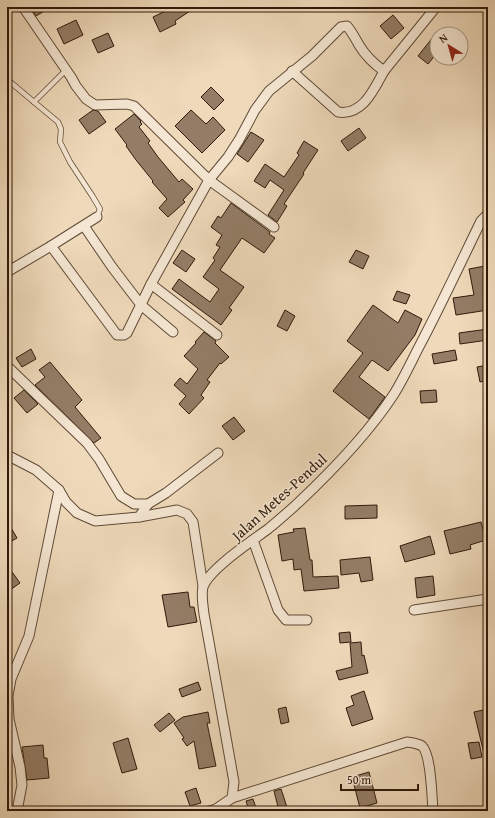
<svg xmlns="http://www.w3.org/2000/svg" width="495" height="818" viewBox="0 0 495 818" font-family="'Gentium Book Plus',serif">
<rect width="100%" height="100%" fill="#eed9ba"/>
<filter id="stains"><feTurbulence type="fractalNoise" baseFrequency=".005" numOctaves="4"/><feColorMatrix values="0 0 0 0 .2 0 0 0 0 .09 0 0 0 0 .02 0 0 0 .5 -.17"/></filter>
<radialGradient id="worn" r=".72"><stop offset=".6" stop-color="#630" stop-opacity="0"/><stop offset="1" stop-color="#630" stop-opacity=".3"/></radialGradient>
<g fill="#937d66" stroke="#301a0a">
<path d="M30 7H51L36 16Z"/>
<path d="M174 7H196L175 21 176 24 160 32 153 17Z"/>
<path d="M393 15 404 28 391 39 380 26Z"/>
<path d="M76 20 83 35 64 44 57 29Z"/>
<path d="M437 32V53L428 64 418 56Z"/>
<path d="M108 33 114 46 98 53 92 40Z"/>
<path d="M211 87 224 100 214 110 201 97Z"/>
<path d="M93 110 98 111 106 122 89 134 79 120Z"/>
<path d="M191 110 206 124 213 117 225 130 202 153 175 126Z"/>
<path d="M134 114 141 121 140 122 142 124 139 127 150 141 148 143 158 157 179 182 182 179 193 189 183 200 185 202 168 217 159 208 167 199 152 182 153 181 136 160 126 146 127 145 115 129Z"/>
<path d="M359 128 366 138 348 151 341 141Z"/>
<path d="M251 132 264 140 248 162 237 154Z"/>
<path d="M304 141 318 150 303 173 304 174 284 204 287 206 277 222 268 215 284 190 270 180 265 188 254 181 265 164 284 177 299 155 297 153Z"/>
<path d="M231 203 270 232 269 234 275 238 264 253 242 238 220 270 244 287 229 308 232 310 221 325 172 289 179 279 210 302 219 289 203 277 215 260 213 258 220 247 216 245 222 235 211 227 218 216 221 218Z"/>
<path d="M182 250 195 259 186 272 173 263Z"/>
<path d="M356 250 369 256 363 269 349 262Z"/>
<path d="M485 266 488 281V310L456 315 453 298 474 295 469 269Z"/>
<path d="M397 291 410 295 406 304 393 300Z"/>
<path d="M373 305 398 323 405 310 422 319 415 335 388 371 372 360 359 377 385 397 369 419 333 391 363 353 347 341Z"/>
<path d="M285 310 295 316 287 331 277 326Z"/>
<path d="M488 329V340L460 344 459 333Z"/>
<path d="M204 332 216 341 215 343 229 357 221 364 220 363 207 380 210 382 201 395 204 398 189 414 179 404 186 396 174 385 180 378 187 384 198 369 184 356 196 343 195 342Z"/>
<path d="M31 349 36 359 22 367 16 358Z"/>
<path d="M455 350 457 360 434 364 432 354Z"/>
<path d="M50 362 82 400 75 407 101 438 94 443 35 385 45 377 39 370Z"/>
<path d="M488 365V380L480 382 477 367Z"/>
<path d="M24 390 38 404 27 413 14 398Z"/>
<path d="M436 390 437 402 421 403 420 391Z"/>
<path d="M234 417 245 431 233 440 222 426Z"/>
<path d="M377 505V518L345 519V506Z"/>
<path d="M7 521 17 538 10 542 7 538Z"/>
<path d="M481 522 486 540 470 545 471 549 450 554 444 531Z"/>
<path d="M305 528 310 560H312L313 577 338 576 339 588 304 591 301 569 294 570 293 559 282 561 278 535 294 532 293 529Z"/>
<path d="M430 536 435 554 405 562 400 546Z"/>
<path d="M370 557 373 580 361 582 359 573 341 575 340 560Z"/>
<path d="M7 565 20 583 7 592Z"/>
<path d="M433 576 435 595 417 598 415 578Z"/>
<path d="M188 592 190 607H194L197 622 168 627 162 595Z"/>
<path d="M350 632 351 642 340 643 339 633Z"/>
<path d="M361 642 362 656 364 655 368 673 339 680 336 671 352 667 350 643Z"/>
<path d="M198 682 201 690 182 697 179 689Z"/>
<path d="M364 691 373 719 352 726 346 708 354 705 351 696Z"/>
<path d="M286 707 289 722 281 724 278 709Z"/>
<path d="M488 709V758H485L474 712Z"/>
<path d="M208 712 210 723H207L216 766 199 769 194 741 187 746 182 739 184 738 174 723 183 717Z"/>
<path d="M169 713 175 720 160 732 154 725Z"/>
<path d="M128 738 137 769 122 773 113 743Z"/>
<path d="M479 742 482 757 471 759 468 743Z"/>
<path d="M43 745 44 758H47L49 778 27 780 22 747Z"/>
<path d="M369 772 377 803 360 808 352 777Z"/>
<path d="M196 788 201 803 190 806 185 792Z"/>
<path d="M281 789 285 801 288 811H279L274 791Z"/>
<path d="M253 799 257 811H249L246 801Z"/>
</g>
<g fill="none" stroke-linecap="round" stroke-linejoin="round">
<g stroke="#604a36" stroke-width="6">
<g id="service">
<path d="M66 70 34 102 58 122 61 129 60 142 70 162 93 197 100 209 97 217"/>
<path d="M9 81 34 102"/>
</g>
</g>
<g stroke="#604a36" stroke-width="11">
<g id="minor">
<path d="M23 7 71 77 76 86 86 99 95 105 127 104 134 106 209 180 274 227"/>
<path d="M292 71 338 112C363 116 374 89 384 71"/>
<path d="M84 226 112 267 141 305 173 332"/>
<path d="M51 246 117 335H124L127 333 151 284 209 180 228 157 239 140 255 110 269 91 312 56 341 27 347 26C352 32 355 38 359 45 365 55 374 64 384 71L436 7"/>
<path d="M7 272 51 246 97 217"/>
<path d="M151 284 217 335"/>
<path d="M7 366 87 443 99 459 121 496 134 504H148L139 517"/>
<path d="M7 455 36 470 59 490 66 502 77 513 95 521 139 517 177 510 187 514 193 522 203 586"/>
<path d="M148 504 166 493 218 453"/>
<path d="M253 540 278 610 286 620H307"/>
<path d="M414 610 488 599"/>
<path d="M232 798 407 742C413 743 417 743 422 746 431 754 432 797 433 811"/>
<path d="M17 811 22 785 20 767 9 719 8 696 11 679 29 636 59 490"/>
<path d="M209 811 216 809 232 798 234 782 204 614C203 605 201 595 203 587 209 569 252 541 268 529 278 521 288 512 298 503 333 470 368 434 394 394 404 378 412 360 421 343 442 303 461 262 481 221L488 214"/>
</g>
</g>
<use href="#service" stroke="#f4e6d2" stroke-width="4.5"/>
<use href="#minor" stroke="#f4e6d2" stroke-width="9"/>
</g>
<g text-anchor="middle" dominant-baseline="central" stroke-width="3" stroke-linejoin="round" paint-order="stroke">
<g font-size="15" fill="#301a0a" stroke="#f4e6d2">
<text transform="translate(279 497) rotate(-42)">Jalan Metes-Pendul</text>
</g>
</g>
<rect width="495" height="818" fill="none" stroke="#eed9ba" stroke-width="24"/>
<rect x="8" y="8" width="479" height="802" fill="none" stroke="#301a0a" stroke-width="2"/>
<rect x="12" y="12" width="471" height="794" fill="none" stroke="#301a0a"/>
<g transform="translate(449 46) rotate(323)"><circle r="19" fill="#f4e6d2" stroke="#a69482"/>
<path d="M0-3L7 15L0 10L-7 15Z" fill="#8f2418"/>
<text y="-6" font-size="11" font-weight="bold" text-anchor="middle" fill="#301a0a">N</text>
</g>
<path d="M341 784v6h77v-6" fill="none" stroke="#301a0a" stroke-width="2"/>
<text x="347" y="784" font-size="12" fill="#301a0a" stroke="#f4e6d2" stroke-width="3" paint-order="stroke">50 m</text>
<rect width="100%" height="100%" filter="url(#stains)"/>
<rect width="100%" height="100%" fill="url(#worn)"/>
</svg>
